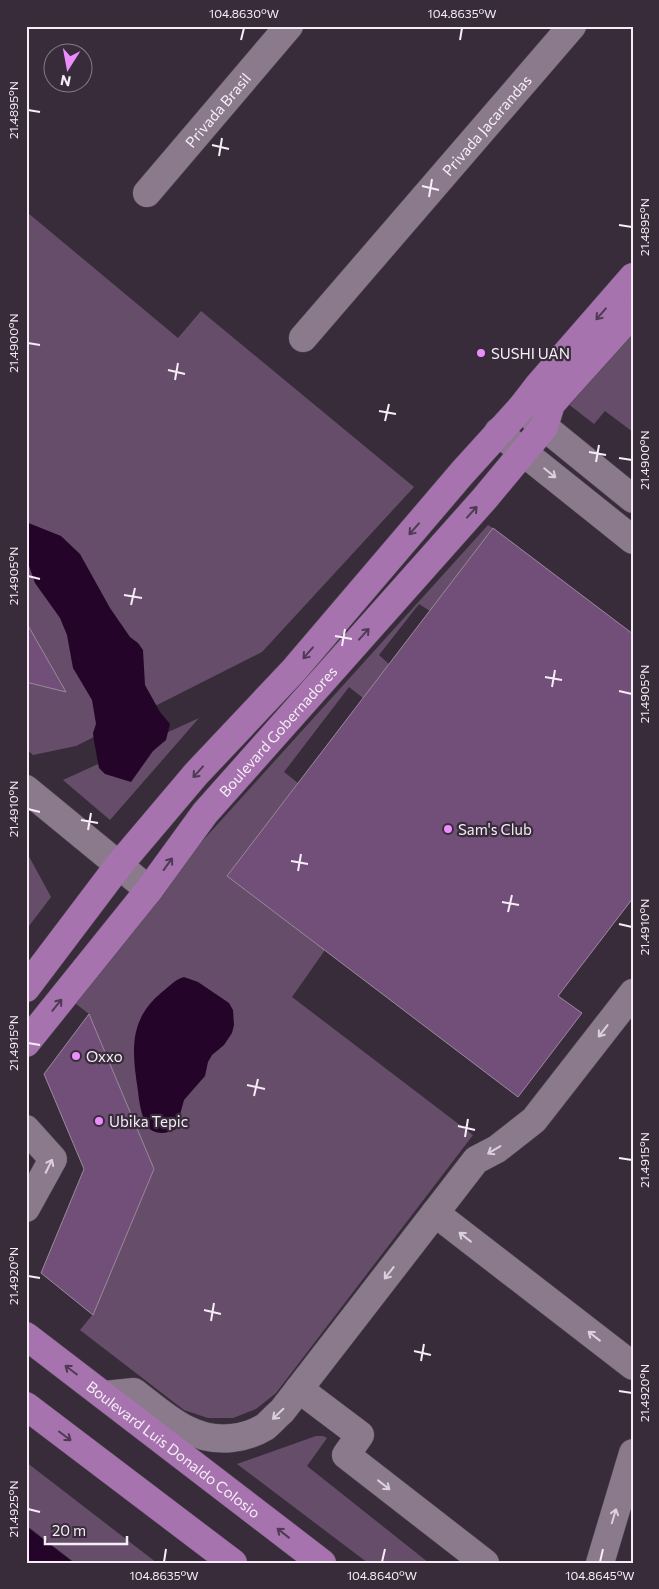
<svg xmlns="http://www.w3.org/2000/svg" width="659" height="1589" viewBox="0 0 659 1589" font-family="Commissioner,sans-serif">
<rect width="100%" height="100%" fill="#382c3b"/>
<g fill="#664e6a">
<path d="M28 213 178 338 201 311 414 487 262 652 76 746 33 755 26 749V215Z"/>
<path d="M633 328V432L605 411 594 424 567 403Z"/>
<path d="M488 525 493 528 430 611 419 604 379 655 389 664 363 698 349 687 284 772 298 783 227 876 325 950 292 997 473 1135 276 1393 256 1409 233 1418H208L184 1410 80 1330 93 1314 154 1169 89 1014 75 1003 187 858Z"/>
<path d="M199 718 110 820 63 780Z"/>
<path d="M26 851 51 897 26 930Z"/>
<path d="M316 1436H323L327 1438 307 1466 429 1563H368L237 1464Z"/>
<path d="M26 1462 157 1563H75L26 1525Z"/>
</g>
<g fill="#240529">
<path d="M26 522 61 536 80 554 110 608 130 637 138 643 143 650 145 685 160 712 170 724 166 740 153 751 131 782 105 774 99 768 94 741 93 733 96 724 92 700 73 668 67 635 60 618 35 583 29 566 26 565Z"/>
<path d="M184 977 198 982 229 1003 233 1010 234 1025 232 1033 224 1045 212 1055 208 1062 205 1076 184 1100 176 1129C169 1133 159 1135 151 1130 142 1123 139 1101 138 1091 132 1052 128 1020 162 992 170 986 174 980 184 977Z"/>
<path d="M26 1526 74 1563H26Z"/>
</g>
<g fill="#724f79" stroke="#9a8a9c">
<path d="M493 528 633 634V898L558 996 582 1013 518 1097 227 876Z"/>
<path d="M26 622 66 692 26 682Z"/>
<path d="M89 1014 154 1169 93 1315 41 1273 84 1169 44 1074Z"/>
</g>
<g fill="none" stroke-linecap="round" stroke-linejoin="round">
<g stroke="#534855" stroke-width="29">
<g id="minor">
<path id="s1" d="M147 193 289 26"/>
<path id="s2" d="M303 338 572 26"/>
<path d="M521 408 633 499"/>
<path d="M498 432 633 540"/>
<path d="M26 789 149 890"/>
<path d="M26 1129 53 1159 26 1208"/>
<path d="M435 1213 633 1366"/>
<path d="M299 1389 360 1435 346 1455 485 1563"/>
<path d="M104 1395 134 1392C164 1415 192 1443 232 1438 243 1437 255 1433 265 1427 271 1422 276 1416 282 1411L476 1160 497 1149 534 1120 633 993"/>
<path d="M600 1563 633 1453"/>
</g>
</g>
<g stroke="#534855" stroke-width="29">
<g id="major">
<path d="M26 988 119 865 196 774 294 670 462 473 521 408 538 386 633 277"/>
<path id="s3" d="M26 1043 149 890 205 813 485 498 544 427 551 404 633 313"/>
<path id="s4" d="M26 1336 322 1563"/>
<path d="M26 1406 233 1563"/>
</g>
</g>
<use href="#minor" stroke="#8a7a8c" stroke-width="28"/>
<use href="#major" stroke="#a673af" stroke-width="28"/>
</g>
<defs><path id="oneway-shaft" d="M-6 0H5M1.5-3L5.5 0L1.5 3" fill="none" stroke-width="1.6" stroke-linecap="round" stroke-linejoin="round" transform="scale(1.25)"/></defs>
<g stroke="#4e3a52">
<use href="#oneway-shaft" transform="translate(601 314) rotate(131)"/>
<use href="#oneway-shaft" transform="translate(472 512) rotate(-48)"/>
<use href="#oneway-shaft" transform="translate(414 529) rotate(131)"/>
<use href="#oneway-shaft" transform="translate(364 634) rotate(-48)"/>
<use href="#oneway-shaft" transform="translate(308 653) rotate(131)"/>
<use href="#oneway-shaft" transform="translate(198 772) rotate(132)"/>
<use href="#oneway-shaft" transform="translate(168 864) rotate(-54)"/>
<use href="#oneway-shaft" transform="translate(57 1005) rotate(-51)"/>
<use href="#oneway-shaft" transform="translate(71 1370) rotate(-143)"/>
<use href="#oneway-shaft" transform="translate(65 1436) rotate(37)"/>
<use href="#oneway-shaft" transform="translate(283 1533) rotate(-142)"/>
</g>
<g stroke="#dbd0dc">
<use href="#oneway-shaft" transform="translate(550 473) rotate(39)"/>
<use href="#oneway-shaft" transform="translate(603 1031) rotate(128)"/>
<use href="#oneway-shaft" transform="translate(494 1150) rotate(149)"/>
<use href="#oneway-shaft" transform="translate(49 1166) rotate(-64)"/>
<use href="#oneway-shaft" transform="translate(465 1237) rotate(-142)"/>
<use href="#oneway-shaft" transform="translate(389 1273) rotate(128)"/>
<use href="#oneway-shaft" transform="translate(594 1336) rotate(-142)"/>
<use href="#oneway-shaft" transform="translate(278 1414) rotate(136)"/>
<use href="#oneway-shaft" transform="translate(384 1485) rotate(38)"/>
<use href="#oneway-shaft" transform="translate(614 1516) rotate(-73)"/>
</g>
<path fill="none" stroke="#f6edf7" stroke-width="2" d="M241 40 244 28M460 40 462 28M28 110 40 112M212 145 229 149M219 156 222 138M422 186 439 190M429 197 432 179M619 225 632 227M28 343 40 345M168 370 185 374M175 380 178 363M379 411 396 414M385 421 389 404M589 452 606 455M619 458 632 460M596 462 599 445M28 576 40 579M124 595 142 598M131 605 135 588M335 636 352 639M342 646 345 629M545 677 562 680M552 687 555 670M619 691 632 694M28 809 40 812M81 820 98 823M88 830 91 813M291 861 308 864M298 871 301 854M502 902 519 905M508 912 512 895M619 924 632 927M28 1043 40 1045M247 1085 265 1089M254 1096 258 1079M458 1126 475 1130M465 1137 468 1119M619 1158 632 1160M28 1276 40 1278M204 1310 221 1314M211 1321 214 1303M414 1351 431 1355M421 1361 424 1344M619 1391 632 1393M28 1509 40 1512M164 1562 166 1549M382 1562 385 1549M600 1562 603 1549"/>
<g fill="#eb8dfc" stroke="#382c3b" stroke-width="2">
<circle cx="481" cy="353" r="5"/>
<circle cx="448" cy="829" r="5"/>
<circle cx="76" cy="1056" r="5"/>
<circle cx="99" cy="1121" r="5"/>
</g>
<g text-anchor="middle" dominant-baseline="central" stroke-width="4.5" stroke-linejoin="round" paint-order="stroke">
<g font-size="15" fill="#f6edf7" stroke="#382c3b">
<text stroke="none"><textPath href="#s1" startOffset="109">Privada Brasil</textPath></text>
<text stroke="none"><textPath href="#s2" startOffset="281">Privada Jacarandas</textPath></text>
<text stroke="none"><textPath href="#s3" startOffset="401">Boulevard Gobernadores</textPath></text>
<text stroke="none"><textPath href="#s4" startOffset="186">Boulevard Luis Donaldo Colosio</textPath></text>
</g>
<g font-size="15" fill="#f6edf7" stroke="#382c3b" text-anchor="start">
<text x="491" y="353">SUSHI UAN</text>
<text x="458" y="829">Sam's Club</text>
<text x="86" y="1056">Oxxo</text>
<text x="109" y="1121">Ubika Tepic</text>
</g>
</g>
<rect width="659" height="1589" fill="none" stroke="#382c3b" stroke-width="55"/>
<g transform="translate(68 68) rotate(191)"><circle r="24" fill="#382c3b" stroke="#847986"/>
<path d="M0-4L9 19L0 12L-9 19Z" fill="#eb8dfc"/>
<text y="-8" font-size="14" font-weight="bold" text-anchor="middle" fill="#f6edf7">N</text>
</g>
<path d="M45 1536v8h82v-8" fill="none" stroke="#f6edf7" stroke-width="2.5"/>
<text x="52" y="1536" font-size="15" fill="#f6edf7" stroke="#382c3b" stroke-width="4" paint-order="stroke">20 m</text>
<rect x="28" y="28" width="604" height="1534" fill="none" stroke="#f6edf7" stroke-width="2"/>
<g font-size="12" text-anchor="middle" fill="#f6edf7">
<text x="244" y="18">104.8630°W</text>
<text x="462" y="18">104.8635°W</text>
<text transform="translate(14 110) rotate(-90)" y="4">21.4895°N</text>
<text transform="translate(645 227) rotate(-90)" y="4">21.4895°N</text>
<text transform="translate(14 343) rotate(-90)" y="4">21.4900°N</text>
<text transform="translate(645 460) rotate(-90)" y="4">21.4900°N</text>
<text transform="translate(14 576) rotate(-90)" y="4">21.4905°N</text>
<text transform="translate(645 694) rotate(-90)" y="4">21.4905°N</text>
<text transform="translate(14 809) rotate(-90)" y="4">21.4910°N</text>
<text transform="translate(645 927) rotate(-90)" y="4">21.4910°N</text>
<text transform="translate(14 1043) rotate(-90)" y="4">21.4915°N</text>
<text transform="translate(645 1160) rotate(-90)" y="4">21.4915°N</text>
<text transform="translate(14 1276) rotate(-90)" y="4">21.4920°N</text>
<text transform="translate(645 1393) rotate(-90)" y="4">21.4920°N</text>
<text transform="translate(14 1509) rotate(-90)" y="4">21.4925°N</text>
<text x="164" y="1580">104.8635°W</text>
<text x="382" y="1580">104.8640°W</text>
<text x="600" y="1580">104.8645°W</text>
</g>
</svg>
